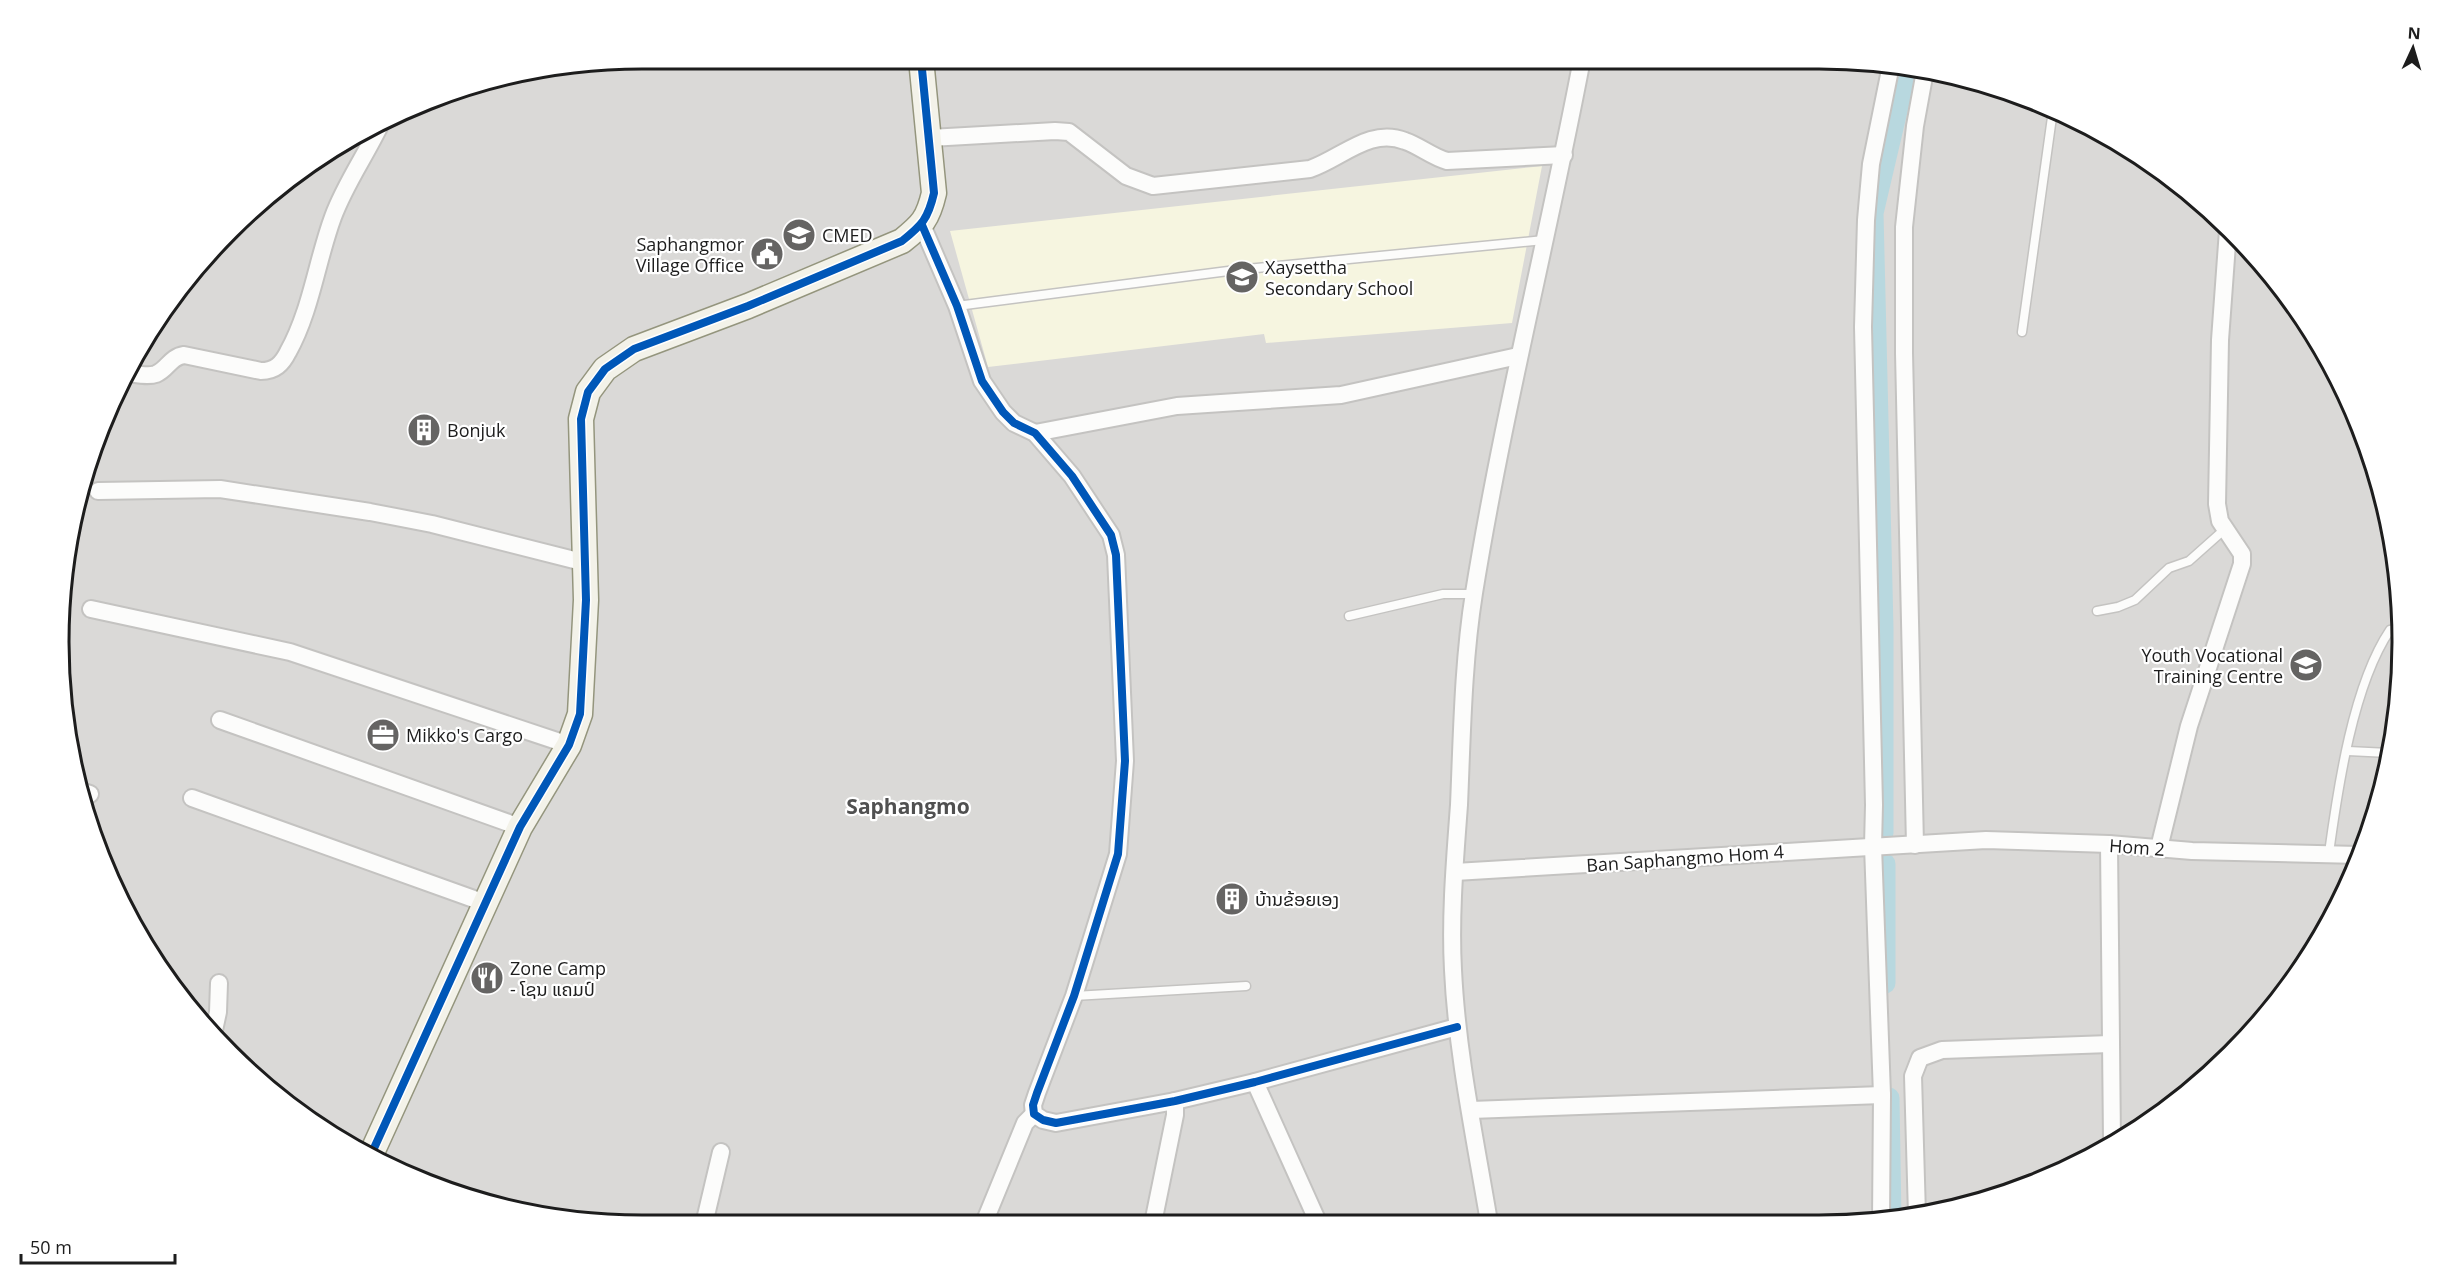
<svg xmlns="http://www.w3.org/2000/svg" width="2461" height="1284" viewBox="0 0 2461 1284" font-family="'Open Sans','Noto Sans Lao',sans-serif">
<rect width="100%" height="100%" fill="#ebe9e5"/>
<path fill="#dad9d7" d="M642 59 1857 60 1970 78 2077 119 2174 179 2258 258 2324 351 2372 455 2398 566 2401 681 2383 793 2342 900 2258 1026 2174 1105 2042 1181 1896 1220 604 1224 491 1206 384 1165 287 1105 229 1054 157 966 119 900 78 793 63 718 60 603 78 491 103 418 157 318 204 257 287 179 351 137 454 90 529 70Z"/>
<path fill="#f6f5e0" d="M1542 166 1512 323 1266 343 1264 334 988 367 950 231Z"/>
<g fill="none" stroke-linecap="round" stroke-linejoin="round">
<g stroke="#b8d8df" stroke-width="21">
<path d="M1883 833V628L1873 213 1907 68"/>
<path d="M1885 864V983"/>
<path d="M1889 1098 1891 1220"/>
</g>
<g stroke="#c4c3c1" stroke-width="11">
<g id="lane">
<path d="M957 306 1236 270 1544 240"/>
<path d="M2022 332 2053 110"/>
<path d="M2097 611 2118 607 2135 600 2169 568 2189 561 2225 529"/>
<path d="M1349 616 1443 594H1474"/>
<path d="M2348 751 2389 753"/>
<path d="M2329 853C2338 787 2353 685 2390 630L2400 628"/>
<path d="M1074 996 1246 986"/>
</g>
</g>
<g stroke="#c4c3c1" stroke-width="20">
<g id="street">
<path d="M524 71 542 68"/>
<path d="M930 138 1055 131 1069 132 1126 176 1153 186 1310 169C1342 158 1370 127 1405 141 1420 146 1432 157 1447 161L1564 155"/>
<path d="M922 225 957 306 982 381 1003 412 1014 423 1035 433 1072 476 1111 535 1116 555 1125 761 1118 854 1074 996 1037 1093 1033 1105 1034 1114 1043 1120 1056 1123 1175 1101 1255 1082 1457 1027"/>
<path d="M127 373C136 374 148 377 156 374 168 369 170 357 184 355L261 371C275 371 282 364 288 352 311 311 317 260 333 217 345 184 366 155 381 123"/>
<path d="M1035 433 1177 406 1341 395 1518 356"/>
<path d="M98 491 220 489 370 512 432 524 586 563"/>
<path d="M91 609 290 652 569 745"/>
<path d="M220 720 520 827"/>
<path d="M78 790 90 794"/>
<path d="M192 798 485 903"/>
<path d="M2109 844 2112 1141"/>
<path d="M1915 845 1904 353V227L1915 126 1925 71"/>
<path d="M2159 848 2189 726 2242 564V554L2220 521 2217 504 2220 340 2228 230"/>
<path d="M1455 872 1986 840 2109 844 2192 851 2359 855"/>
<path d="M213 1035 218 1012 219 983"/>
<path d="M1255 1082 1318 1222"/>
<path d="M1471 1110 1882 1095"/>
<path d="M1917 1215 1913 1076 1920 1058 1942 1050 2110 1044"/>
<path d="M1881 1220 1882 1095 1873 846 1874 805 1863 327 1866 220 1871 164 1891 65"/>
<path d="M1489 1222C1475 1138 1457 1054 1453 970 1450 916 1455 859 1459 805 1462 734 1463 662 1474 593 1503 413 1548 238 1582 59"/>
<path d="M984 1223 1025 1123 1034 1114"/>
<path d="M1153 1223 1175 1115V1101"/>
<path d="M704 1224 721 1152"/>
</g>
</g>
<g stroke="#94957d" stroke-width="27">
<path id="secondary" d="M370 1157 520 827 569 745 580 714 586 600 581 419 588 392 605 369 634 349 748 306 902 241C922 225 928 219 934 193L921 59"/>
</g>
<use href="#lane" stroke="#fcfcfb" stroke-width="8"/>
<use href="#street" stroke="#fcfcfb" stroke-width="16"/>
<use href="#secondary" stroke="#f3f2e9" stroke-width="24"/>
<g stroke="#fff" stroke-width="11">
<g id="cycleway">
<path d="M922 225 957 306 982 381 1003 412 1014 423 1035 433 1072 476 1111 535 1116 555 1125 761 1118 854 1074 996 1037 1093 1033 1105 1034 1114 1043 1120 1056 1123 1175 1101 1255 1082 1457 1027"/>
<path d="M370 1157 520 827 569 745 580 714 586 600 581 419 588 392 605 369 634 349 748 306 902 241C922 225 928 219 934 193L921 59"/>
</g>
</g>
<use href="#cycleway" stroke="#0057b8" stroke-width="8"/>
</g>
<defs>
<g id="school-disc" transform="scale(1.725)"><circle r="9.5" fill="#656463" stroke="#fff"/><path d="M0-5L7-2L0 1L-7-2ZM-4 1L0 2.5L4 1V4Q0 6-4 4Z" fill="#fff"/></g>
<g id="civic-disc" transform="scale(1.725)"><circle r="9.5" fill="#656463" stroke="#fff"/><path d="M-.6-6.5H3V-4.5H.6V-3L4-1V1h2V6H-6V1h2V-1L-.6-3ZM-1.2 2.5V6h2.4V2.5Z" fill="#fff"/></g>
<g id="building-disc" transform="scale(1.725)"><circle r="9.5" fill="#656463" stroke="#fff"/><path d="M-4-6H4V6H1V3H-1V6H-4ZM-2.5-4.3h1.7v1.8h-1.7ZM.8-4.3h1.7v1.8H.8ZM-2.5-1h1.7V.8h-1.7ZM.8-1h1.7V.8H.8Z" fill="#fff"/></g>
<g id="office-disc" transform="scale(1.725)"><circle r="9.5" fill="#656463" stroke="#fff"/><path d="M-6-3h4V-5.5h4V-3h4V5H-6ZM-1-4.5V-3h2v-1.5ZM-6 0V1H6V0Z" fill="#fff"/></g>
<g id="restaurant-disc" transform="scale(1.725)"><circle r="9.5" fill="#656463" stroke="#fff"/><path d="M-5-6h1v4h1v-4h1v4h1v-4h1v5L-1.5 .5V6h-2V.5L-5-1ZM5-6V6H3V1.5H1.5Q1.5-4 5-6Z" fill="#fff"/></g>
</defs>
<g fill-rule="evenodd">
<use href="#school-disc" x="799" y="235"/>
<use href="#civic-disc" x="767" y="254"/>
<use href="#school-disc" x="1242" y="277"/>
<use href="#building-disc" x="424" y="430"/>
<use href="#school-disc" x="2306" y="665"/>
<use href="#office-disc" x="383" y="735"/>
<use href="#building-disc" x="1232" y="899"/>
<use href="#restaurant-disc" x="487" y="978"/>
</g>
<g text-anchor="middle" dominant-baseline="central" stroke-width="4.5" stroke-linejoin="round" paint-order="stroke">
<g font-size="18" fill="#1d1d1d" stroke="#fff" text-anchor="start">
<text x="822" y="235">CMED</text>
<text x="744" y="244" text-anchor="end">Saphangmor<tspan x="744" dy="21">Village Office</tspan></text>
<text x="1265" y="267">Xaysettha<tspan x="1265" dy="21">Secondary School</tspan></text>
<text x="447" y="430">Bonjuk</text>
<text x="2283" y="655" text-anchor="end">Youth Vocational<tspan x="2283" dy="21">Training Centre</tspan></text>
<text x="406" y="735">Mikko's Cargo</text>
<text x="1255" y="899">ບ້ານຂ້ອຍເອງ</text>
<text x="510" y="968">Zone Camp<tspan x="510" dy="21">- ໂຊນ ແຄມປ໌</tspan></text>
</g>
<g font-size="18" fill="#1d1d1d" stroke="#fff">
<text transform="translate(2137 847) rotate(4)">Hom 2</text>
<text transform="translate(1685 858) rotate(-4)">Ban Saphangmo Hom 4</text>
</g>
<g font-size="21" font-weight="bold" fill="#505050" stroke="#fff">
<text x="908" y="806">Saphangmo</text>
</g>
</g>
<path d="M0 0H2461V1284H0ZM642 69H1819A573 573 0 0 1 2392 642V642A573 573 0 0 1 1819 1215H642A573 573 0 0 1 69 642V642A573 573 0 0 1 642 69Z" fill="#fff" fill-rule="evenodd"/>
<path fill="none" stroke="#1d1d1d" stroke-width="3" d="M642 69H1819A573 573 0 0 1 2392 642V642A573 573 0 0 1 1819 1215H642A573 573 0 0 1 69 642V642A573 573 0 0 1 642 69Z"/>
<g transform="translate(2413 48) rotate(4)" stroke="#ffffff" stroke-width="4.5" paint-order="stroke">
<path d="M0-4.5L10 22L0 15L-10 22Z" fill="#1d1d1d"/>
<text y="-9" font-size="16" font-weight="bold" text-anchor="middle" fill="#1d1d1d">N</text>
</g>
<path d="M21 1254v9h154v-9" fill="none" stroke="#1d1d1d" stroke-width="3"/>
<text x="30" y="1254" font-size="18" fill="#1d1d1d" stroke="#ffffff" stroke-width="4.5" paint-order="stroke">50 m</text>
</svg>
